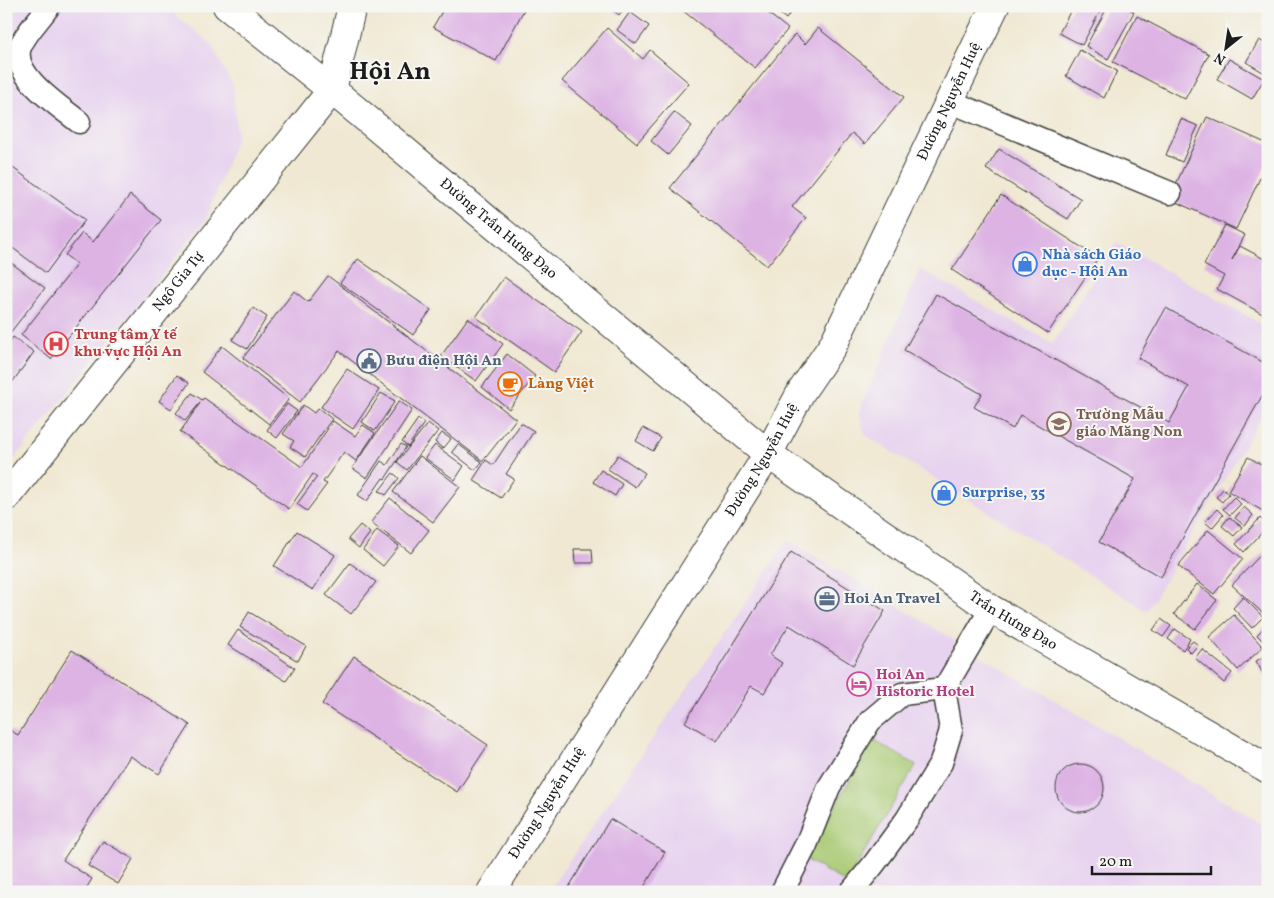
<svg xmlns="http://www.w3.org/2000/svg" width="1274" height="898" viewBox="0 0 1274 898" font-family="Vollkorn,serif">
<rect width="100%" height="100%" fill="#f6f6f2"/>
<filter id="ink" filterUnits="userSpaceOnUse"><feTurbulence type="fractalNoise" baseFrequency=".02" numOctaves="2"/><feDisplacementMap in="SourceGraphic" scale="10" xChannelSelector="R" yChannelSelector="G"/><feConvolveMatrix kernelMatrix="1 2 1 2 8 2 1 2 1" color-interpolation-filters="sRGB"/></filter>
<filter id="wash" filterUnits="userSpaceOnUse"><feTurbulence type="fractalNoise" baseFrequency=".0096" numOctaves="4" result="noise"/><feDisplacementMap in="SourceGraphic" scale="20" xChannelSelector="R" yChannelSelector="G"/><feGaussianBlur stdDeviation="1.12" result="paint"/><feColorMatrix in="noise" values="0 0 0 0 0 0 0 0 0 0 0 0 0 0 0 0 0 1.4 0 .05"/><feComposite in="paint" operator="in"/></filter>
<g filter="url(#wash)">
<rect width="100%" height="100%" fill="#f0e8d2"/>
<g fill="#e7d2ef">
<path d="M6 6H164L210 43 233 86 237 136 206 220 6 469Z"/>
<path d="M1116 242 1268 328V405L1147 611 865 435 859 412 920 269 1053 344Z"/>
<path d="M788 540 1268 828V892H548Z"/>
</g>
<path fill="#a7c971" stroke="#627246" d="M873 740 916 765 846 883 804 858Z"/>
<g id="blocks">
<g fill="#ddb3e4">
<path d="M445 6H526L496 61 433 27Z"/>
<path d="M608 6H626L619 15Z"/>
<path d="M677 6H759L788 29 755 68Z"/>
<path d="M770 6H795L786 19Z"/>
<path d="M1073 6H1103L1082 45 1059 33Z"/>
<path d="M1108 6H1124L1134 12 1108 59 1086 46Z"/>
<path d="M630 12 649 26 636 44 617 30Z"/>
<path d="M1137 16 1209 54 1185 99 1113 62Z"/>
<path d="M607 28 643 59 650 50 689 83 637 143 562 81Z"/>
<path d="M818 28 904 97 865 144 852 133 792 207 806 218 767 266 670 188 795 34 805 44Z"/>
<path d="M1259 40 1268 45V75L1246 62Z"/>
<path d="M1080 50 1117 71 1104 98 1066 76Z"/>
<path d="M1229 59 1264 79 1252 99 1217 79Z"/>
<path d="M674 112 692 126 668 155 651 141Z"/>
<path d="M1207 117 1268 144V161L1236 229 1169 199Z"/>
<path d="M1181 119 1198 126 1182 162 1166 155Z"/>
<path d="M999 149 1081 199 1068 219 986 169Z"/>
<path d="M6 163 85 220 46 273 6 243Z"/>
<path d="M130 195 161 220 51 359 21 335 77 264 65 255 82 233 93 242Z"/>
<path d="M1001 195 1098 258 1048 333 952 270Z"/>
<path d="M1225 225 1245 235 1232 260 1240 246 1268 261V317L1217 289 1224 276 1204 265Z"/>
<path d="M6 259 45 288 6 338Z"/>
<path d="M358 259 431 310 413 335 340 283Z"/>
<path d="M328 276 516 419 483 461 339 351 300 402 243 358 294 291 308 302Z"/>
<path d="M504 277 582 332 554 372 476 317Z"/>
<path d="M936 294 1169 423 1189 387 1138 358 1166 308 1268 365V385L1161 577 1099 542 1135 479 1020 415 1013 429 974 407 982 394 904 350Z"/>
<path d="M253 308 267 317 247 349 232 340Z"/>
<path d="M468 318 503 344 476 381 441 356Z"/>
<path d="M13 337 34 352 6 391V346Z"/>
<path d="M222 346 289 399 269 424 202 372Z"/>
<path d="M507 354 535 376 509 409 482 387Z"/>
<path d="M347 369 379 390 353 429 321 407Z"/>
<path d="M177 375 189 383 171 409 159 401Z"/>
<path d="M192 393 202 400 204 398 302 467 333 421 355 436 363 425 375 433 356 461 344 452 323 482 327 484 307 511 297 504 317 477 313 474 289 509 180 432 200 403 185 421 176 413Z"/>
<path d="M381 393 395 401 375 431 362 422Z"/>
<path d="M399 401 412 410 367 478 352 468Z"/>
<path d="M287 404 297 411 277 438 267 430Z"/>
<path d="M303 405 314 413 318 408 332 419 305 457 290 447 294 441 283 434Z"/>
<path d="M418 419 424 423 408 447 402 442Z"/>
<path d="M428 423 438 431 407 470 397 462Z"/>
<path d="M521 423 534 431 506 474 514 479 501 498 473 480 486 460 493 465Z"/>
<path d="M643 428 661 438 653 451 636 441Z"/>
<path d="M442 433 451 439 443 449 435 442Z"/>
<path d="M401 444 406 447 385 479 383 478 367 501 358 495 381 461 387 465Z"/>
<path d="M458 444 482 462 475 470 452 452Z"/>
<path d="M435 445 464 466 455 480 425 458Z"/>
<path d="M618 455 645 473 635 487 608 469Z"/>
<path d="M420 456 460 487 433 522 393 492Z"/>
<path d="M1248 457 1268 468V514L1228 491Z"/>
<path d="M601 470 622 484 615 496 593 482Z"/>
<path d="M393 473 399 478 386 495 379 491Z"/>
<path d="M1223 489 1229 494 1222 502 1216 497Z"/>
<path d="M1234 497 1241 504 1230 515 1223 509Z"/>
<path d="M390 498 429 530 411 553 371 522Z"/>
<path d="M1244 507 1253 515 1245 526 1235 518Z"/>
<path d="M1217 509 1223 515 1212 528 1205 522Z"/>
<path d="M1229 517 1242 527 1234 536 1222 526Z"/>
<path d="M1260 518 1268 526 1244 552 1236 544Z"/>
<path d="M360 525 370 533 359 548 348 539Z"/>
<path d="M377 530 399 546 383 566 363 550Z"/>
<path d="M1208 530 1243 559 1214 594 1178 566Z"/>
<path d="M297 531 335 555 313 590 274 566Z"/>
<path d="M1268 547V618L1232 585Z"/>
<path d="M574 549H592L593 563H575Z"/>
<path d="M791 552 885 611 853 665 789 625 770 655 782 663 764 693 751 686 717 741 685 722Z"/>
<path d="M350 563 376 582 351 614 326 595Z"/>
<path d="M1197 584 1217 600 1195 629 1174 614Z"/>
<path d="M1243 597 1263 617 1252 628 1233 608Z"/>
<path d="M249 612 306 646 298 661 240 627Z"/>
<path d="M1234 615 1263 647 1238 670 1209 637Z"/>
<path d="M1161 619 1171 626 1163 637 1153 630Z"/>
<path d="M1266 625 1268 627V646L1257 635Z"/>
<path d="M1175 629 1190 639 1183 650 1168 639Z"/>
<path d="M238 630 295 668 286 681 228 645Z"/>
<path d="M1193 641 1198 645 1191 653 1186 648Z"/>
<path d="M1202 649 1232 673 1224 683 1195 658Z"/>
<path d="M72 650 190 725 159 774 130 756 63 860 92 879 84 892H6V728L18 735Z"/>
<path d="M1268 654V676L1265 677 1256 661Z"/>
<path d="M354 656 488 745 457 792 322 704Z"/>
<circle cx="1080" cy="788" r="24"/>
<path d="M610 819 665 852 641 892H566Z"/>
<path d="M103 841 133 859 118 884 88 866Z"/>
</g>
</g>
</g>
<g filter="url(#ink)">
<use href="#blocks" fill-opacity="0" stroke="#3c3b37" stroke-width="1"/>
<g fill="none" stroke-linecap="round" stroke-linejoin="round">
<g stroke="#3c3b37" stroke-width="25">
<g id="service">
<path d="M49 6C40 19 26 32 20 47 10 75 61 107 79 122"/>
<path d="M949 101 1170 193"/>
<path d="M782 892 806 845 829 787 870 721 902 694 944 689"/>
<path d="M851 892 874 864 907 819 941 763 951 730 944 689 991 609"/>
</g>
</g>
<g stroke="#3c3b37" stroke-width="30">
<g id="minor">
<path id="s1" d="M491 892 768 454 801 392 833 345 995 6"/>
</g>
</g>
<g stroke="#3c3b37" stroke-width="30">
<g id="tertiary">
<path id="s2" d="M6 497 332 90 352 6"/>
</g>
</g>
<g stroke="#3c3b37" stroke-width="30">
<g id="primary">
<path id="s3" d="M227 6 332 90 768 454 991 609 1268 769"/>
</g>
</g>
<use href="#service" stroke="#fff" stroke-width="22"/>
<use href="#minor" stroke="#fff" stroke-width="28"/>
<use href="#tertiary" stroke="#fff" stroke-width="28"/>
<use href="#primary" stroke="#fff" stroke-width="28"/>
</g>
</g>
<defs>
<g id="shop-ring" transform="scale(1.25)"><circle r="9.5" fill="#f6f6f2" stroke="#3f7fe0" stroke-width="1.5"/><path d="M-5-2.5h2.3a2.7 3.5 0 0 1 5.4 0H5L5.5 6h-11ZM-1.5-2.5h3a1.5 2.3 0 0 0-3 0Z" fill="#3f7fe0"/></g>
<g id="hospital-ring" transform="scale(1.25)"><circle r="9.5" fill="#f6f6f2" stroke="#e0444e" stroke-width="1.5"/><path d="M-5-5h3v3.5h4V-5h3V5h-3V1.5h-4V5h-3Z" fill="#e0444e"/></g>
<g id="civic-ring" transform="scale(1.25)"><circle r="9.5" fill="#f6f6f2" stroke="#5c6f8a" stroke-width="1.5"/><path d="M-.6-6.5H3V-4.5H.6V-3L4-1V1h2V6H-6V1h2V-1L-.6-3ZM-1.2 2.5V6h2.4V2.5Z" fill="#5c6f8a"/></g>
<g id="cafe-ring" transform="scale(1.25)"><circle r="9.5" fill="#f6f6f2" stroke="#e8710a" stroke-width="1.5"/><path d="M-5.5-4.5H6V0H3Q3 3.5 0 3.5H-2.5Q-5.5 3.5-5.5 0ZM3-3.2v2h1.7v-2ZM-6 4.5H4V6H-6Z" fill="#e8710a"/></g>
<g id="school-ring" transform="scale(1.25)"><circle r="9.5" fill="#f6f6f2" stroke="#8d6e63" stroke-width="1.5"/><path d="M0-5L7-2L0 1L-7-2ZM-4 1L0 2.5L4 1V4Q0 6-4 4Z" fill="#8d6e63"/></g>
<g id="office-ring" transform="scale(1.25)"><circle r="9.5" fill="#f6f6f2" stroke="#5c6f8a" stroke-width="1.5"/><path d="M-6-3h4V-5.5h4V-3h4V5H-6ZM-1-4.5V-3h2v-1.5ZM-6 0V1H6V0Z" fill="#5c6f8a"/></g>
<g id="hotel-ring" transform="scale(1.25)"><circle r="9.5" fill="#f6f6f2" stroke="#d1479c" stroke-width="1.5"/><path d="M-6-4.5h1.5V1H6V5H4.5V3h-9V5H-6ZM-4 0a1.8 1.8 0 1 1 3.6 0ZM.5 0V-2.5h3Q6-2.5 6 0Z" fill="#d1479c"/></g>
</defs>
<g fill-rule="evenodd">
<use href="#shop-ring" x="1025" y="264"/>
<use href="#hospital-ring" x="56" y="344"/>
<use href="#civic-ring" x="369" y="361"/>
<use href="#cafe-ring" x="510" y="384"/>
<use href="#school-ring" x="1059" y="424"/>
<use href="#shop-ring" x="944" y="493"/>
<use href="#office-ring" x="827" y="599"/>
<use href="#hotel-ring" x="859" y="684"/>
</g>
<g text-anchor="middle" dominant-baseline="central" stroke-width="4" stroke-linejoin="round" paint-order="stroke">
<g font-size="15" fill="#1c1c1c" stroke="#f6f6f2">
<text stroke="none"><textPath href="#s1" startOffset="915">Đường Nguyễn Huệ</textPath></text>
<text stroke="none"><textPath href="#s3" startOffset="351">Đường Trần Hưng Đạo</textPath></text>
<text stroke="none"><textPath href="#s2" startOffset="276">Ngô Gia Tự</textPath></text>
<text stroke="none"><textPath href="#s1" startOffset="510">Đường Nguyễn Huệ</textPath></text>
<text stroke="none"><textPath href="#s3" startOffset="999">Trần Hưng Đạo</textPath></text>
<text stroke="none"><textPath href="#s1" startOffset="105">Đường Nguyễn Huệ</textPath></text>
</g>
<g font-size="15" font-weight="bold" fill="#366cbe" stroke="#f6f6f2" text-anchor="start">
<text x="1042" y="255">Nhà sách Giáo<tspan x="1042" dy="17">dục - Hội An</tspan></text>
<text x="962" y="493">Surprise, 35</text>
</g>
<g font-size="15" font-weight="bold" fill="#be3a42" stroke="#f6f6f2" text-anchor="start">
<text x="74" y="335">Trung tâm Y tế<tspan x="74" dy="17">khu vực Hội An</tspan></text>
</g>
<g font-size="15" font-weight="bold" fill="#4e5e75" stroke="#f6f6f2" text-anchor="start">
<text x="386" y="361">Bưu điện Hội An</text>
<text x="844" y="599">Hoi An Travel</text>
</g>
<g font-size="15" font-weight="bold" fill="#c56008" stroke="#f6f6f2" text-anchor="start">
<text x="528" y="384">Làng Việt</text>
</g>
<g font-size="15" font-weight="bold" fill="#785e54" stroke="#f6f6f2" text-anchor="start">
<text x="1076" y="415">Trường Mẫu<tspan x="1076" dy="17">giáo Măng Non</tspan></text>
</g>
<g font-size="15" font-weight="bold" fill="#b23c85" stroke="#f6f6f2" text-anchor="start">
<text x="876" y="675">Hoi An<tspan x="876" dy="17">Historic Hotel</tspan></text>
</g>
<g font-size="25" font-weight="bold" fill="#1c1c1c" stroke="#f6f6f2">
<text x="390" y="72">Hội An</text>
</g>
</g>
<rect width="1274" height="898" fill="none" stroke="#f6f6f2" stroke-width="25"/>
<g transform="translate(1226 48) rotate(210)" stroke="#f6f6f2" stroke-width="4" paint-order="stroke">
<path d="M0-4L9 19L0 12L-9 19Z" fill="#1c1c1c"/>
<text y="-8" font-size="14" font-weight="bold" text-anchor="middle" fill="#1c1c1c">N</text>
</g>
<path d="M1092 866v8h119v-8" fill="none" stroke="#1c1c1c" stroke-width="2.5"/>
<text x="1099" y="866" font-size="15" fill="#1c1c1c" stroke="#f6f6f2" stroke-width="4" paint-order="stroke">20 m</text>
</svg>
